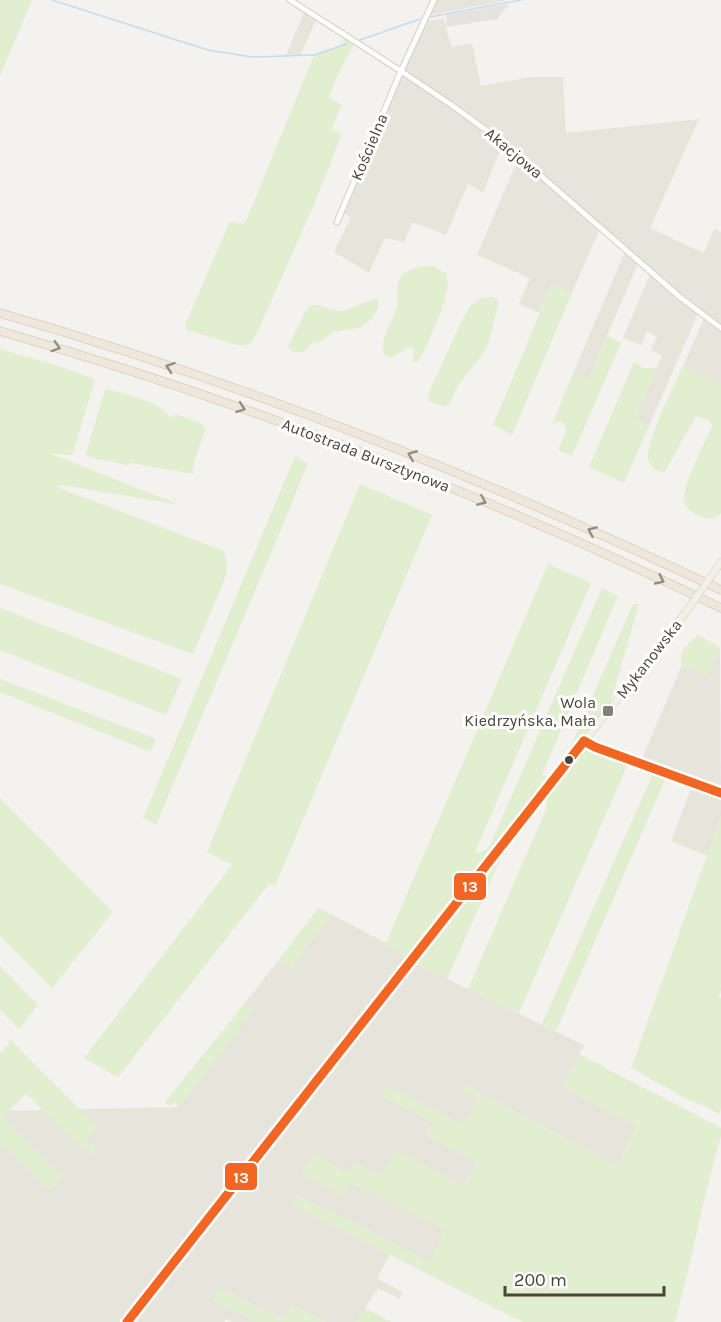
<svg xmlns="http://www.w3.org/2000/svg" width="721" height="1322" viewBox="0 0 721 1322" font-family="Karla,sans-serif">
<rect width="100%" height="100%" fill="#f4f2ee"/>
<g fill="#e7e4dc">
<path d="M437 0H506L505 1 430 15Z"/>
<path d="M305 10 317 18 300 56H286Z"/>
<path d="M444 19 451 47 472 43 481 86 530 77H563L566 133 699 119 650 228 704 253 714 229 721 232V385L683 366 705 316 699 311 649 426 635 419 662 356 651 350 657 337 647 331 641 345 623 338 651 272 639 261 588 380 573 373 626 249 600 228 572 293 552 284 539 313 519 304 530 278 477 255 519 157 503 143 483 193 468 184 446 235 412 222 404 242 385 238 369 273 334 252 351 217 341 212 424 21Z"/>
<path d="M720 648 721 816 707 856 671 841 693 783 640 763 682 665 708 677Z"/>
<path d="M331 914 386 943 418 965 584 1045 563 1087 636 1126 617 1166 466 1086 478 1100 464 1125 381 1095 433 1122 426 1135 478 1162 463 1186 381 1176 353 1162 344 1196 349 1182 445 1229 431 1263 350 1221 351 1220 309 1202 298 1195 292 1205 390 1254 377 1279 403 1292 399 1299 378 1288 356 1322H325L292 1305 284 1319 219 1288 213 1300 258 1322H232L226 1319 224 1322H0V1111L179 1107 253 1010 245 1003 278 961 291 968Z"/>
</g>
<g fill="#e1eecf">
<path d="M0 0H32L0 76Z"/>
<path d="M341 34 355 42 336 79 329 97 342 105 331 129 342 134 316 200 258 331C253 340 252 345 240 346L187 330 185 327V325L230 221 243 224 246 221 314 55 342 45 344 40Z"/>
<path d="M422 266H434L447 274C447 276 448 281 448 283 447 301 428 346 418 361L413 363 414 348 408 347 391 358 385 356C378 339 391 326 396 310 400 299 394 287 401 277 406 270 414 268 422 266Z"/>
<path d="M552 284 572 293 512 435 493 425Z"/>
<path d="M493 297 499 301 489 342 480 358 458 385 449 405 443 406 430 402 428 395 460 324 470 306 482 298Z"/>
<path d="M377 298 379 306 371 320 360 328 333 332 321 341 311 344 304 352H294L288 347 307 308C318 300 327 311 340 311 352 310 365 301 377 298Z"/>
<path d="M607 336 621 343 572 456 558 450 566 432V426L560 421H557L552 425 573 373 588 379Z"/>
<path d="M0 349 58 366 95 379 73 453 71 455 49 453 180 505 61 485 57 487 224 551C228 561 227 571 224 581L193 654 0 584Z"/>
<path d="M634 362 644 368H657L635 419 649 426 624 483 589 467Z"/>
<path d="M683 366 721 385V513C717 519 712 519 705 518 696 516 686 510 684 501 681 488 706 440 712 426L711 422 698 416 695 417 665 472C657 472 650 468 648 459 645 443 675 384 683 366Z"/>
<path d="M105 389C128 395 157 399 172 419L173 415 177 414 202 424 206 429C201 445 193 458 193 474L132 463 128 465 89 457 86 454Z"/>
<path d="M295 456 308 463 283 525 156 825 143 818Z"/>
<path d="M360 484 432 515 275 886 269 884 118 1077 84 1058 232 865 207 852Z"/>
<path d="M548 564 591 583 475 852 480 853 487 849 491 843 602 588 618 596 542 775 548 778 553 774 568 752 633 604H639L608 711 584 741 630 759 519 1013 468 989 547 807 545 799 541 796 513 831 447 979 418 965 386 943Z"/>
<path d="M0 608 182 679 166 715 0 650Z"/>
<path d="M698 635 720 648 708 678 682 665C677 653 689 642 698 635Z"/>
<path d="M0 679 156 739 151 752 0 692Z"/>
<path d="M655 769 668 773 556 1031 542 1024Z"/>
<path d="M0 798 113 912 52 988 0 936Z"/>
<path d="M721 816V990L719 997 721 998V1108L719 1115 707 1107 689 1100 631 1068Z"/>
<path d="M318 908 331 914 291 968 278 961Z"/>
<path d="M0 966 38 1005 19 1029 0 1010Z"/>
<path d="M245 1003 254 1010 179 1108 174 1101 171 1106 164 1103Z"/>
<path d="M11 1040 97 1127 87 1139 96 1149 91 1156 26 1094 3 1117 63 1177 50 1191 0 1143V1054Z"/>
<path d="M579 1054 721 1128V1136C703 1197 692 1260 675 1322H522L292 1205 297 1195 309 1202 351 1220V1222L431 1262 444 1229 350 1182 344 1196 300 1174 314 1154 346 1172 353 1162 381 1176 396 1150 464 1186 478 1162 426 1135 433 1122 380 1095 387 1085 464 1125 478 1100 462 1091 465 1086 617 1166 636 1126 562 1087Z"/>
<path d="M219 1288 283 1319 292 1305 325 1322H258L213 1300Z"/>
<path d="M365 1308 392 1322H356Z"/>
</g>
<path fill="#e6e3df" d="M508 4V6L497 19 446 27 447 15Z"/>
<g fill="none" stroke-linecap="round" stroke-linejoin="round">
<g stroke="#c0ddf1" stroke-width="1.5">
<path d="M52 0 208 50 252 57 314 55 346 44"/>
<path d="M430 17 521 0"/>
<path d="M360 40 420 19"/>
</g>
<g stroke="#d2d0cb" stroke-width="7">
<g id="minor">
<path d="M290 0 401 71 450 104 500 140 681 298 721 328"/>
<path d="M337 222 401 71 434 0"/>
<path d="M584 741 595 747 721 793"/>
</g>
</g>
<g stroke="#d6cebb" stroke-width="8">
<g id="major">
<path d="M714 572 721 562"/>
<path d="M127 1322 608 711 651 659 688 609"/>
</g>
</g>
<g stroke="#ccbfa9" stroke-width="9">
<g id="highway">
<path d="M0 313C248 384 489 480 721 590"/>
<path d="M0 331C247 402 489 496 721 608"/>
</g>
</g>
<use href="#minor" stroke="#fdfdfc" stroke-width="5"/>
<use href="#major" stroke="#f2efe6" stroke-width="7"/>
<use href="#highway" stroke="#ede8db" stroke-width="8"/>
<g stroke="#d6cebb" stroke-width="8" stroke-linecap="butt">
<path id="major-bridge" d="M688 609 714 572"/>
</g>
<use href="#major-bridge" stroke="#f2efe6" stroke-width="7"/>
<g stroke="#fff" stroke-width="14">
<g id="bus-1">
<path d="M584 741 595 747 721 793"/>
<path d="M127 1322 584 741"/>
</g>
</g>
<use href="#bus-1" stroke="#f26522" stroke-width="9"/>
</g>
<defs><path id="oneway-chevron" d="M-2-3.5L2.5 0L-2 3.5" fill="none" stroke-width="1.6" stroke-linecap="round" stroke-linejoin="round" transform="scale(1.5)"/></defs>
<g stroke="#948e82">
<use href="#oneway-chevron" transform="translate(56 347) rotate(17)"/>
<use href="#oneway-chevron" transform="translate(170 367) rotate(-161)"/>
<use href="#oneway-chevron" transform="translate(241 408) rotate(20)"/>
<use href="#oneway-chevron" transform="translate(412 455) rotate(-158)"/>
<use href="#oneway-chevron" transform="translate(482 501) rotate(23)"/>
<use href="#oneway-chevron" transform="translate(592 531) rotate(-156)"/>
<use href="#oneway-chevron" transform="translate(660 580) rotate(25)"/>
</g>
<rect fill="#868178" stroke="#fff" stroke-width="2" x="602" y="705" width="12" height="12" rx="3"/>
<circle fill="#4b4439" stroke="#fff" stroke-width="2" cx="569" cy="760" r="5"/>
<g text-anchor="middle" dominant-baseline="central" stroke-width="6" stroke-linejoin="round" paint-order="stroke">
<g font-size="16" fill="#4b4439" stroke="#fff">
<text transform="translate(369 147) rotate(-67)">Kościelna</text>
<text transform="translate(514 153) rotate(40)">Akacjowa</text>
<text transform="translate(366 455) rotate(21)">Autostrada Bursztynowa</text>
<text transform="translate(649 659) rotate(-52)">Mykanowska</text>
</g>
<g font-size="16" fill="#4b4439" stroke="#fff" text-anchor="end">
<text x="596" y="702">Wola<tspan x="596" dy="18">Kiedrzyńska, Mała</tspan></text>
</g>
</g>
<g stroke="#fff" stroke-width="2">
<rect x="453" y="872" width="34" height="29" rx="6" fill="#f26522"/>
<rect x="224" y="1162" width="34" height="29" rx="6" fill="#f26522"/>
</g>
<g font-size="16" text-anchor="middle" font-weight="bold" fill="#fff">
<text x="470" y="892">13</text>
<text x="241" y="1183">13</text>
</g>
<path d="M505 1286v9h159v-9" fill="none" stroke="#4b4439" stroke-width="3"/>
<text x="514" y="1286" font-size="18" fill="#4b4439" stroke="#ffffff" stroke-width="4.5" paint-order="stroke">200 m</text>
</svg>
